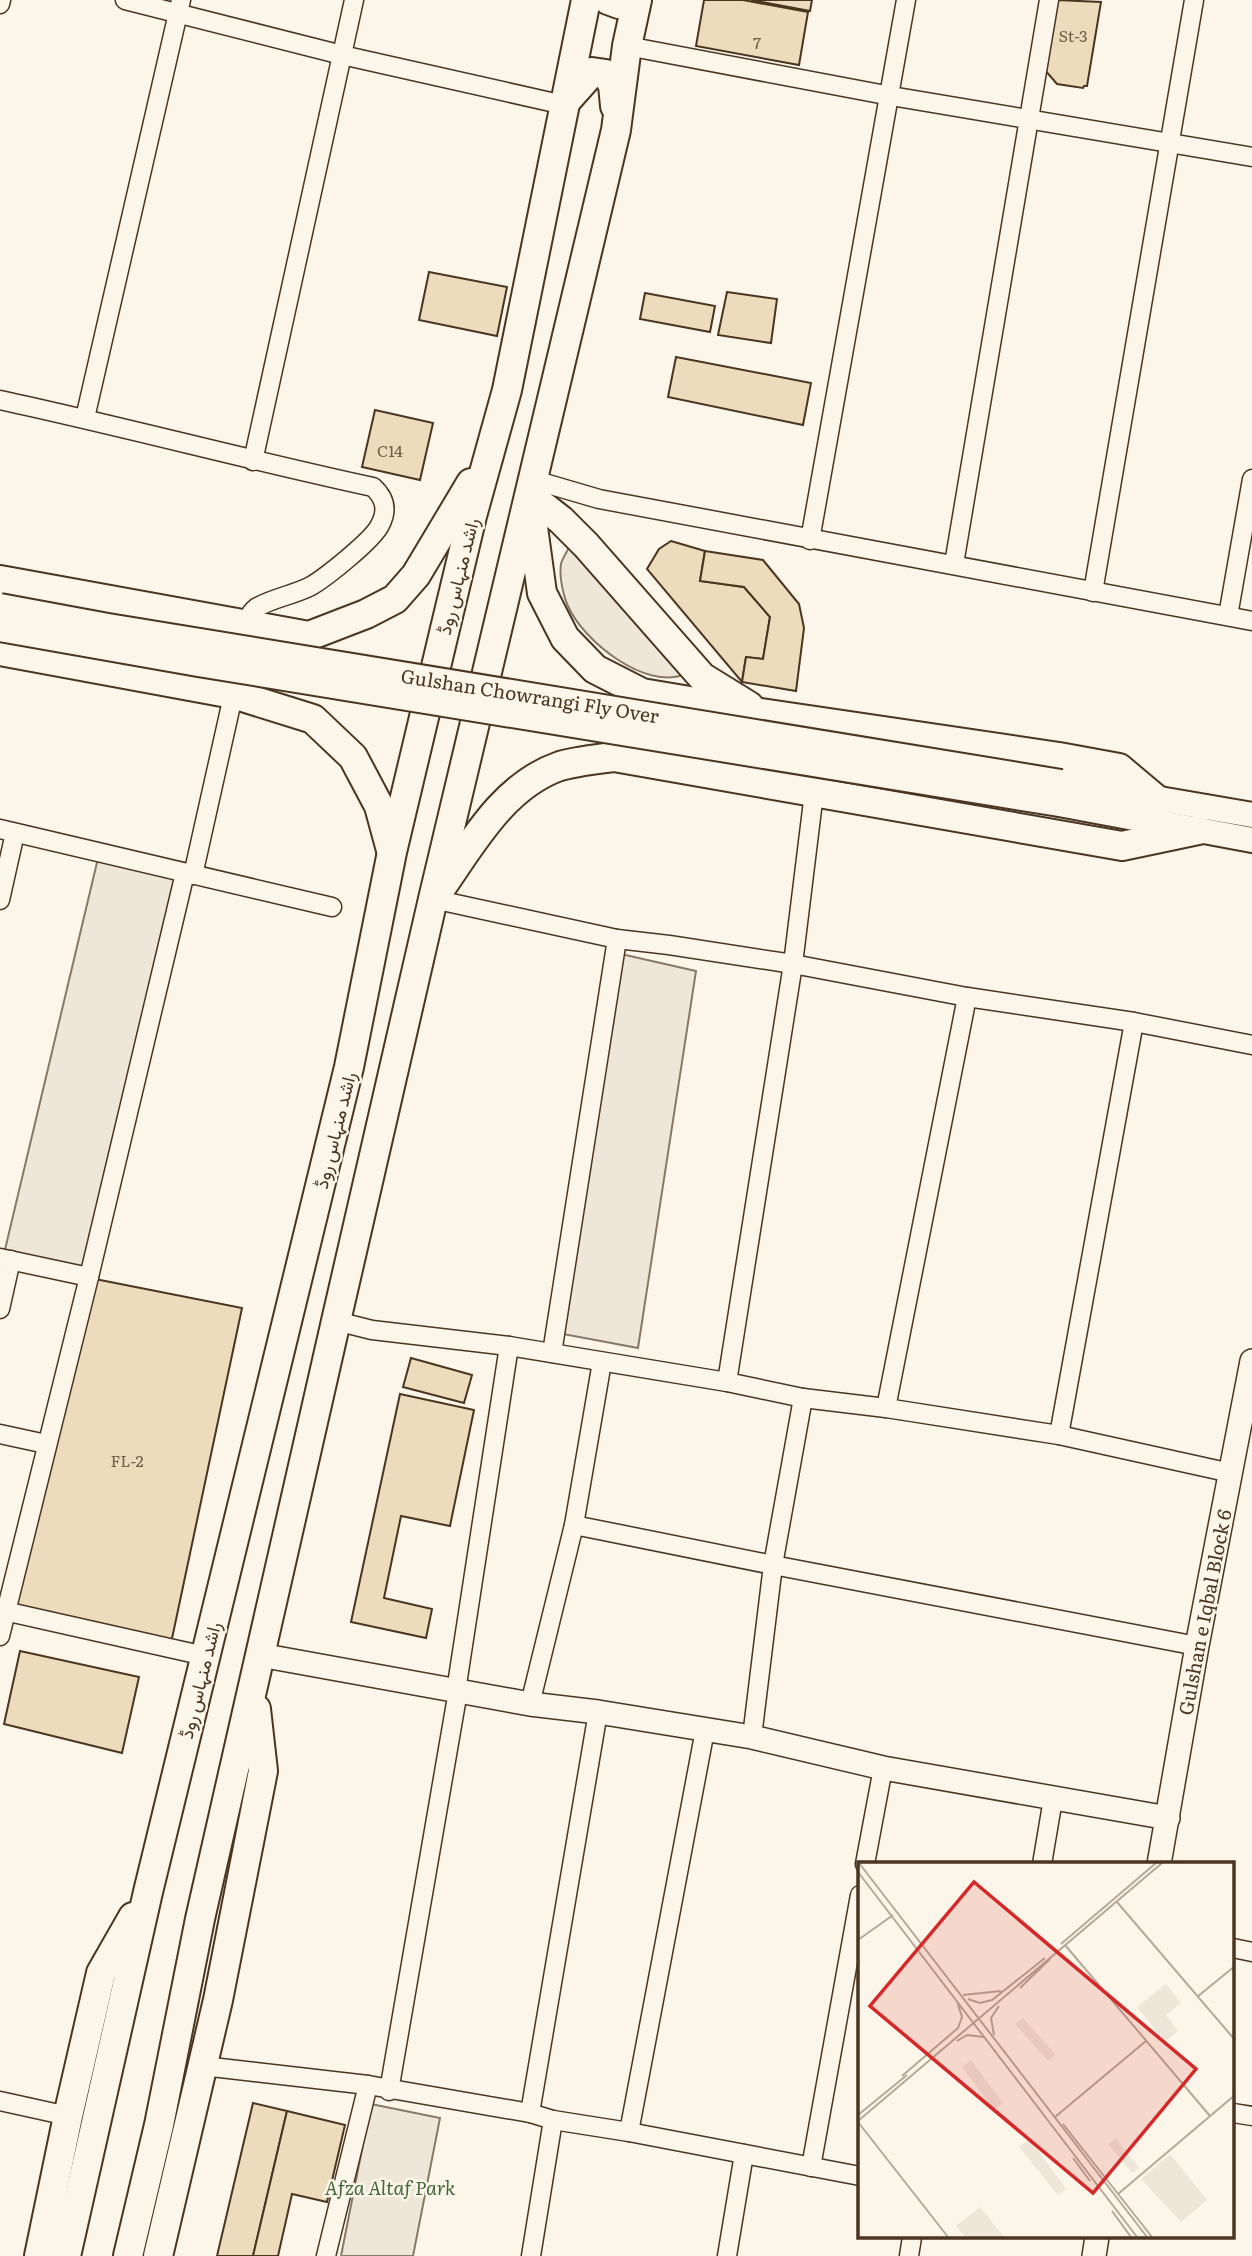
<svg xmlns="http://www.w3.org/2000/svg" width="1252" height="2256" viewBox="0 0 1252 2256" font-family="Literata,Vazirmatn,serif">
<rect width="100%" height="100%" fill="#fbf6e9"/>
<g fill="#ede6d9" stroke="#887966" stroke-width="2">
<path d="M579 547 685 674C646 691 583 641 568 606 563 595 559 576 561 564 562 559 566 554 568 549Z"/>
<path d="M99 854 185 873 90 1278 3 1258Z"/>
<path d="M621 954 696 971 638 1348 563 1334Z"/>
<path d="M371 2104 440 2118 413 2256H341Z"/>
</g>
<g fill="#ecdcbc" stroke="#4a3520" stroke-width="2">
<path d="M704 0H743L808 12 799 65 696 46Z"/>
<path d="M751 0H812L810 11Z"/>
<path d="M1057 0 1101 2 1087 86H1084L1083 88 1057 84 1044 69Z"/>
<path d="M429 272 507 287 497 336 419 320Z"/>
<path d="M727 292 777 299 771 343 718 335Z"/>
<path d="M645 293 715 306 710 332 640 319Z"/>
<path d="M676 357 811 383 803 425 668 397Z"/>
<path d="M375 410 433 423 420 480 362 467Z"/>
<path d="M671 541 705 551 700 581 744 587 770 617 763 659 746 657 742 682 647 569 659 549Z"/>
<path d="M705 551 763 560 799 604 804 628 796 691 742 682 746 657 763 659 770 617 744 587 700 581Z"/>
<path d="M90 1278 242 1308 170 1648 9 1613Z"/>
<path d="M411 1358 472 1375 464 1403 403 1387Z"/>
<path d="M400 1394 474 1410 450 1526 401 1516 384 1598 432 1609 426 1638 351 1622Z"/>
<path d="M20 1651 139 1677 122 1753 4 1724Z"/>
<path d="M253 2103 287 2111 253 2256H217Z"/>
<path d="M287 2111 345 2125 327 2202 292 2194 278 2256H253Z"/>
</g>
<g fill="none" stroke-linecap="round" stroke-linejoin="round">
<g stroke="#4a3520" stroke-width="21">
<g id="minor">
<path d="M125 0 342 55 564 105"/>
<path d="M0 4 1 0"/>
<path d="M627 46 891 96 1252 157"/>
<path d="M0 400C125 427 248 460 373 487 385 498 388 510 380 525 373 540 326 577 311 586 294 595 272 598 256 608 249 613 246 624 244 632"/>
<path d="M85 418 181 0"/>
<path d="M253 461 354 0"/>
<path d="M534 480 599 499 1252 621"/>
<path d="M810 540 906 0"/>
<path d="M954 564 1049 0"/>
<path d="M1093 592 1194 0"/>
<path d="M1228 616 1252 479"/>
<path d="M0 829 332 907"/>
<path d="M193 875 235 687"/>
<path d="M433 899 617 939 669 945 793 964 967 997 1134 1022 1252 1045"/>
<path d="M0 900 15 833"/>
<path d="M0 1258 89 1277"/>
<path d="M0 1309 11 1260"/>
<path d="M336 1321 372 1330 509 1346 727 1382 803 1398 886 1408 1059 1435 1231 1473"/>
<path d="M552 1353 617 939"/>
<path d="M727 1382 793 964 814 793"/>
<path d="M886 1408 967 997"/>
<path d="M0 1434 46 1444"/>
<path d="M1059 1435 1134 1022"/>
<path d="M574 1525 773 1565 1197 1646"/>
<path d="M0 1610 205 1656"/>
<path d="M0 1636 89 1277 185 873"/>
<path d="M456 1691 509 1346"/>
<path d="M530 1704 574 1525 602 1362"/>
<path d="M752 1737 773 1565 803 1398"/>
<path d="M865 1864 883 1768"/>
<path d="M1042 1864 1053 1799"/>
<path d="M1233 1948 1252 1952"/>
<path d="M203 2066 368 2085 530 2113 553 2120 629 2132 860 2176"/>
<path d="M389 2091 458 1691"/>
<path d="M0 2101 68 2116"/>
<path d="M530 2113 598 1712"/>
<path d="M1233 2113 1252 2116"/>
<path d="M629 2132 705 1730"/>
<path d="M811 2167 860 1895"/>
<path d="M326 2256 368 2085"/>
<path d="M531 2256 553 2120"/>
<path d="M727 2256 744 2154"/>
<path d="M909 2256 912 2237"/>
</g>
</g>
<g stroke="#4a3520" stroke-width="26">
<g id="tertiary">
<path d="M260 1655 530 1704 598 1712 752 1737 883 1768 1168 1818"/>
<path d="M1159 1864 1197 1646 1252 1361"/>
<path d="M1094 2256 1097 2237"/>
</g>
</g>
<g stroke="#4a3520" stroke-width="28">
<g id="secondary">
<path d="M1061 782 1252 815"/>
<path d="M1059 804 1252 840"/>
</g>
</g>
<g stroke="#4a3520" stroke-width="32">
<g id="primary">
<path d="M608 0 619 4 629 0"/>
<path d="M567 100 592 72 606 74 613 85 615 106"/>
<path d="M530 496 561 520 586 545 702 677 749 706"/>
<path d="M532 520 542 593 565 638 595 669 642 693 761 713 1059 757 1119 768 1157 800"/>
<path d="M0 580 309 636 366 614 395 599 416 575 471 483"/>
<path d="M0 651 233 694 313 719 353 757 379 806 391 850"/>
<path d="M443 885C474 840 505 785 560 766 578 761 596 759 614 757L1122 846 1198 830"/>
<path d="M39 2256 68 2116 101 1973 133 1917"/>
<path d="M66 2256 148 1892 349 1067 392 852 444 633 472 516 507 390 586 0"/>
<path d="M128 2256 159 2125 200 1919 336 1321 433 899 616 130 627 46 637 0"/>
<path d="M158 2256 218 2000 263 1771 256 1709"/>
</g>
</g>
<use href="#minor" stroke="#fbf6e9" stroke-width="18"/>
<use href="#tertiary" stroke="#fbf6e9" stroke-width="23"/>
<use href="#secondary" stroke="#fbf6e9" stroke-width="24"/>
<use href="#primary" stroke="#fbf6e9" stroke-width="28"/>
<g stroke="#4a3520" stroke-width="28" stroke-linecap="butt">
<g id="secondary-bridge">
<path d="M0 606 108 626 1061 782"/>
<path d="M0 629 198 664 1059 804"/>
</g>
</g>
<use href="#secondary-bridge" stroke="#fbf6e9" stroke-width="24"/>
</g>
<g text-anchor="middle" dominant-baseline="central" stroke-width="5" stroke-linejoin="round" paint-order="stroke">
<g font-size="16" fill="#725f47">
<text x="1073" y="35">St-3</text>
<text x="757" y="42">7</text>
<text x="390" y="450">C14</text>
<text x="127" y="1460">FL-2</text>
</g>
<g font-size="19" fill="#4a3520" stroke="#fbf6e9">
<text transform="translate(457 576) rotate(-76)">راشد منہاس روڈ</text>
<text transform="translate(530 695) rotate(9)">Gulshan Chowrangi Fly Over</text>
<text transform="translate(334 1130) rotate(-76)">راشد منہاس روڈ</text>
<text transform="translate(1204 1612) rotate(-79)">Gulshan e Iqbal Block 6</text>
<text transform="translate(199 1680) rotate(-76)">راشد منہاس روڈ</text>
</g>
<g font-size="19" font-style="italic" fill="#436837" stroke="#fbf6e9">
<text x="390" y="2187">Afza Altaf Park</text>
</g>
</g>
<g transform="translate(858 1862)">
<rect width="376" height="376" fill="#fbf6e9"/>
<path d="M308 122 323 141 308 153 320 169 307 180 279 145ZM165 156 198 193 190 199 157 162ZM113 198 145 241 136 248 104 205ZM258 276 281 306 274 311 250 282ZM172 277 208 327 200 333 161 285ZM312 292 349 338 323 360 283 317ZM122 345 146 375H107L98 364Z" fill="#ede6d9"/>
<path fill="none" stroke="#b4a999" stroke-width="2" d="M1 1 289 375M0 10 279 375M259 40 377 178M0 78 35 53M203 82 298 1M207 83 352 254M162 126 192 97M105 133 143 129M339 135 377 104M110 137 122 141 134 138 187 96M136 173 133 156 141 144M99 179 109 173 126 175M44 214 100 166 104 155 99 139M0 253 49 213M197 255 288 179M0 259 304 1M0 260 90 375M205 262 294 375M215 296 232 319M260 332 377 233M254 349 273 375"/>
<path fill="#d62828" fill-opacity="0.15" stroke="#d62828" stroke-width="3.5" d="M116 20 338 207 235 331 12 144Z"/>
<rect width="376" height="376" fill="none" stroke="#4a3520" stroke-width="3.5"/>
</g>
</svg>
